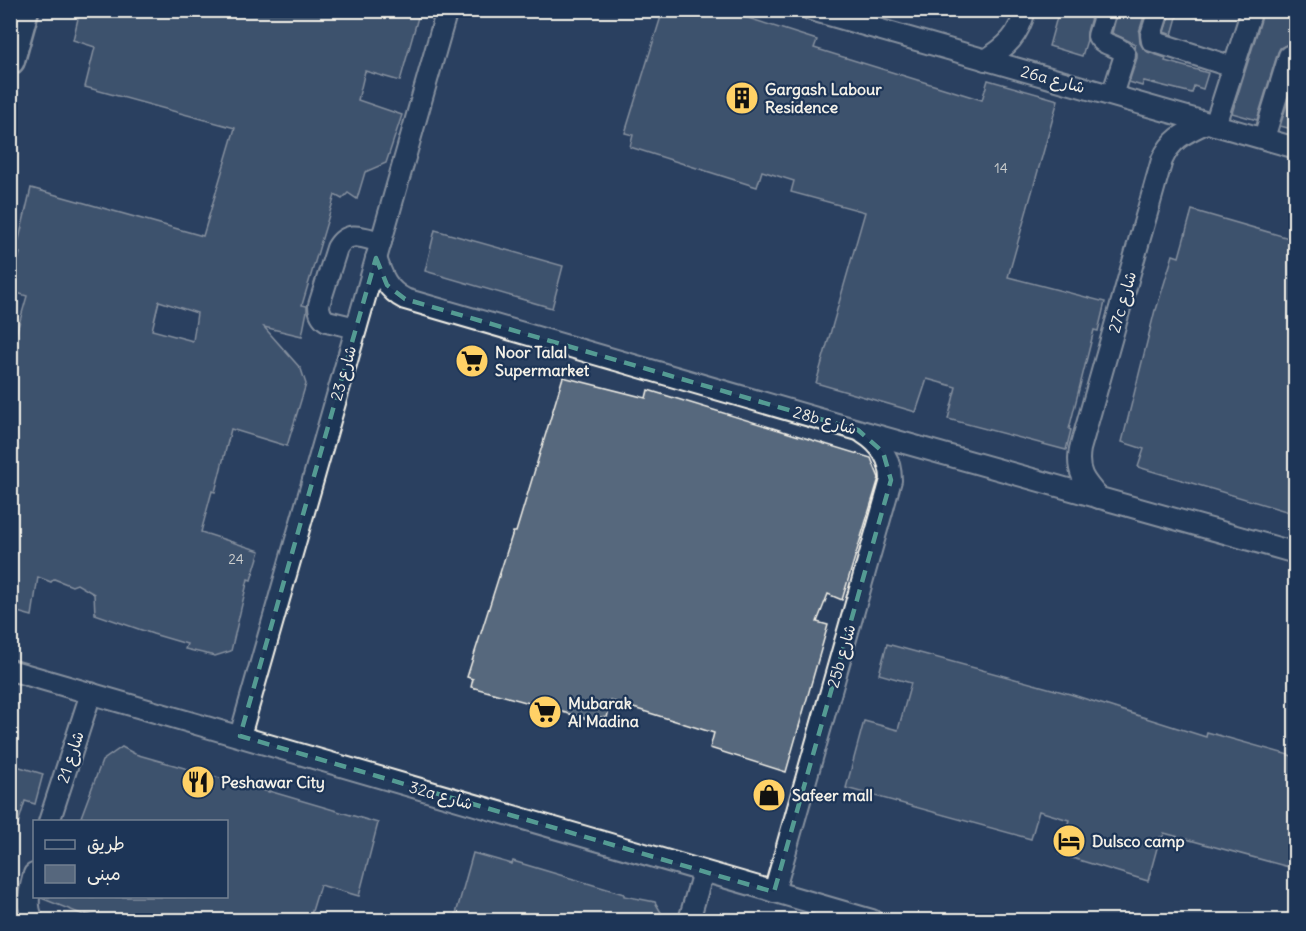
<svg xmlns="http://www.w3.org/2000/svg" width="1306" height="931" viewBox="0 0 1306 931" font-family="Delius,'Playpen Sans Arabic',sans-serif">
<rect width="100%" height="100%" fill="#2a4060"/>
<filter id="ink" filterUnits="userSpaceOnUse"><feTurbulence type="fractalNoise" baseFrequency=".0167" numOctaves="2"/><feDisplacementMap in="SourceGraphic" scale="12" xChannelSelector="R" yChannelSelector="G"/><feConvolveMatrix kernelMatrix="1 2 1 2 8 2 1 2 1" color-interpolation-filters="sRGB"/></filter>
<g filter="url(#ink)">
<g fill="#56677d" stroke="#f4f1e8" stroke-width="1.5" fill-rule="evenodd">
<path d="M80 10H420L400 81 365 71 358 100 402 115 386 163 365 172 357 199 348 193 342 199 335 195 302 305 307 306V311L302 336 264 327 301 369 306 384 287 446 231 429 215 492 212 491 201 532 260 551 251 580 248 579 231 651 215 656 185 649 187 644 153 634 95 614 94 594 77 584 72 586 54 579 51 582 38 577 32 616 10 610V355L27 296 10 291V289L20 253 16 252 31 188 203 236 235 128 85 87 95 47 73 40ZM159 301 197 313 193 341 152 330Z"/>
<path d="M663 10H723L817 40 814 48 982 100 988 80 1058 100 1008 277 1105 302 1098 331 1094 330 1069 429 1071 430 1066 450 948 419 956 387 927 379 916 412 816 383 865 212 791 192 794 181 762 171 757 187 630 147 633 135 625 133Z"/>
<path d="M1059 10H1093L1087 32V40L1082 56 1049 46Z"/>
<path d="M1118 10H1146L1139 32 1140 43 1143 48 1148 52 1166 58 1165 61 1208 73 1203 89 1194 86 1192 93 1144 81 1142 86 1129 82 1137 58V53L1134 48 1135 44 1112 33Z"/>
<path d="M1171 10H1179L1172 35 1164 32Z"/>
<path d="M1260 10H1279L1296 15V46L1292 44 1286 45 1280 48 1278 52 1257 120 1232 113 1261 20Z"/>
<path d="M1296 76V130L1280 126Z"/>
<path d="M1192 210 1296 240V514L1138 467 1144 449 1122 442 1155 310H1156L1173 255 1179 257Z"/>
<path d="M435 230 563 266 552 308 425 271Z"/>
<path d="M563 377 646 398 648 390 871 458 879 478 842 600 828 594 817 622 828 625 786 772 710 748 714 733 611 701 607 718 601 717 599 722 471 687 473 679 467 677 513 532H516Z"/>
<path d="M887 644 1070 694 1206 737 1207 732 1296 757V869L1164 833 1163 837H1160L1148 881 1059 854 1069 820 1039 811 1031 839 846 788 864 721 898 730 911 683 879 674Z"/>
<path d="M122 747 135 754 269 792V791L378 823 359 896 320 885 309 921H109L86 914V916L41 898V897H226V822H95L81 817 102 761Z"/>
<path d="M10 764 43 774 35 804 25 801 14 837 10 836Z"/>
<path d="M473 853 512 864 513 861 624 894V896L655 902 666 921H454Z"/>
</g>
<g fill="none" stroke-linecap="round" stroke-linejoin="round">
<g stroke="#f4f1e8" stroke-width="24">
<g id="street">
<path d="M811 10 1296 148"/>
<path d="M1106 10 1098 36C1104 47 1119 44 1125 55L1112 95"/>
<path d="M1159 10 1151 35 1152 41 1233 67"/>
<path d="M985 60C1007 47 1019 35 1025 10"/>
<path d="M1215 125 1250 16"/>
<path d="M1264 138 1289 56"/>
<path d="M376 258C382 276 387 290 405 299L858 430 1296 553"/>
<path d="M356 328 327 321C321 317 319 312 319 305L337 248C348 229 364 238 381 242"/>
<path d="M1099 498C1084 481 1076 472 1080 449L1162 160C1172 138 1185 133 1206 123"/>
<path d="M10 670 872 920"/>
<path d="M240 736 447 10"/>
<path d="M49 822 91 693"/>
<path d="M774 892 891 480C891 460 881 444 863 433"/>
<path d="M33 920C25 904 30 890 34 874"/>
<path d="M689 920 703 872"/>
</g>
</g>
<g stroke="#f4f1e8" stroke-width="33">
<path id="secondary" d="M10 60 24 10"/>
</g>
<use href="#street" stroke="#1d3557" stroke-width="20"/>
<use href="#secondary" stroke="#1d3557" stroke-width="28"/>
</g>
</g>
<path d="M0 0H1306V931H0ZM376 258 387 285 405 299 858 430 883 452 891 480 774 892 240 736Z" fill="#2a4060" fill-opacity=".55" fill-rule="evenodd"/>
<path fill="none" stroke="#549b93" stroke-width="4.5" stroke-dasharray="12 8" stroke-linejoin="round" d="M376 258 387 285 405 299 858 430 883 452 891 480 774 892 240 736Z"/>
<defs>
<g id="building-disc" transform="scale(1.725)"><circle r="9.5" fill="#ffd166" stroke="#1d3557"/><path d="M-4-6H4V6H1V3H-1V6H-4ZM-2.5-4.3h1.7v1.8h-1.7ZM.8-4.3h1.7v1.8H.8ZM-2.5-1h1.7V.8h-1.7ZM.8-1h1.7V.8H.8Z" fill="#111"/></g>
<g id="supermarket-disc" transform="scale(1.725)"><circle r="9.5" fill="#ffd166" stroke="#1d3557"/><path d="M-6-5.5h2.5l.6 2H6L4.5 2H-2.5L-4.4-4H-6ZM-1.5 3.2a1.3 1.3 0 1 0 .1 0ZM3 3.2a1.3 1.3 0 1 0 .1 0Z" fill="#111"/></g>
<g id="restaurant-disc" transform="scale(1.725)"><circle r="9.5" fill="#ffd166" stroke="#1d3557"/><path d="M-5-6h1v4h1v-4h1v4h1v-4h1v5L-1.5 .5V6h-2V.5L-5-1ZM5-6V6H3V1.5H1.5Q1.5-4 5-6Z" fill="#111"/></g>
<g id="shop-disc" transform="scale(1.725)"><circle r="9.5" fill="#ffd166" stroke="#1d3557"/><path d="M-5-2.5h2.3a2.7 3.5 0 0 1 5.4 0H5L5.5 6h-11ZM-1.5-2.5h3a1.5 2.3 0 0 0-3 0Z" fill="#111"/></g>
<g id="hotel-disc" transform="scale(1.725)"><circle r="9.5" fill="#ffd166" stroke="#1d3557"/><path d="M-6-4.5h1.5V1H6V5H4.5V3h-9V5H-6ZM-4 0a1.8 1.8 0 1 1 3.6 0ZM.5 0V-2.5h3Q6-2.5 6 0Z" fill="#111"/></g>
</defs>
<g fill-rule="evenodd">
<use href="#building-disc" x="742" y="98"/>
<use href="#supermarket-disc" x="472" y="361"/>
<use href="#supermarket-disc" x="545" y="712"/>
<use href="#restaurant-disc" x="198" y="782"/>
<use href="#shop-disc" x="769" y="795"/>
<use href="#hotel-disc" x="1069" y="841"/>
</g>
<g text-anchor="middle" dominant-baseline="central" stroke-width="4.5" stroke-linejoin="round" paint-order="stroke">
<g font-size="14" fill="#cccecd">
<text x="1001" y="168">14</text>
<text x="236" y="559">24</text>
</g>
<g font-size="16" fill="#f4f1e8" stroke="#1d3557">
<text transform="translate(1053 79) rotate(15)">26a شارع</text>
<text transform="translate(1122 302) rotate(-74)">27c شارع</text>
<text transform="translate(343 373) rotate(-74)">شارع 23</text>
<text transform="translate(825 420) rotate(16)">28b شارع</text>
<text transform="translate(841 656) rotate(-74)">25b شارع</text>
<text transform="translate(70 757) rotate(-72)">شارع 21</text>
<text transform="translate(441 795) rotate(16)">32a شارع</text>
</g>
<g font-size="16" font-weight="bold" fill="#f4f1e8" stroke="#1d3557" text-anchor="start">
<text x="765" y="89">Gargash Labour<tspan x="765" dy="18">Residence</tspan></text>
<text x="495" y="352">Noor Talal<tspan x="495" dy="18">Supermarket</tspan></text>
<text x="568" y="703">Mubarak<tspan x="568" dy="18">Al Madina</tspan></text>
<text x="221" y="782">Peshawar City</text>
<text x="792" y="795">Safeer mall</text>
<text x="1092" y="841">Dulsco camp</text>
</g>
</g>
<rect width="1306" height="931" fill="none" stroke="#1d3557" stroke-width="36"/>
<rect x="18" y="18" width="1270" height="895" fill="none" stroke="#f4f1e8" stroke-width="2" filter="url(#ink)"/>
<rect x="33" y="820" width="195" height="78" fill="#1d3557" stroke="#738091" stroke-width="1.5"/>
<rect x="45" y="840" width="30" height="9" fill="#1d3557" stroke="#738091" stroke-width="1.5"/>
<text x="87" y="850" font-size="18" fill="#f4f1e8">طريق</text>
<rect x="45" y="865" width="30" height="18" fill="#56677d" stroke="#738091" stroke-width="1.5"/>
<text x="87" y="880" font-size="18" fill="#f4f1e8">مبنى</text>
</svg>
